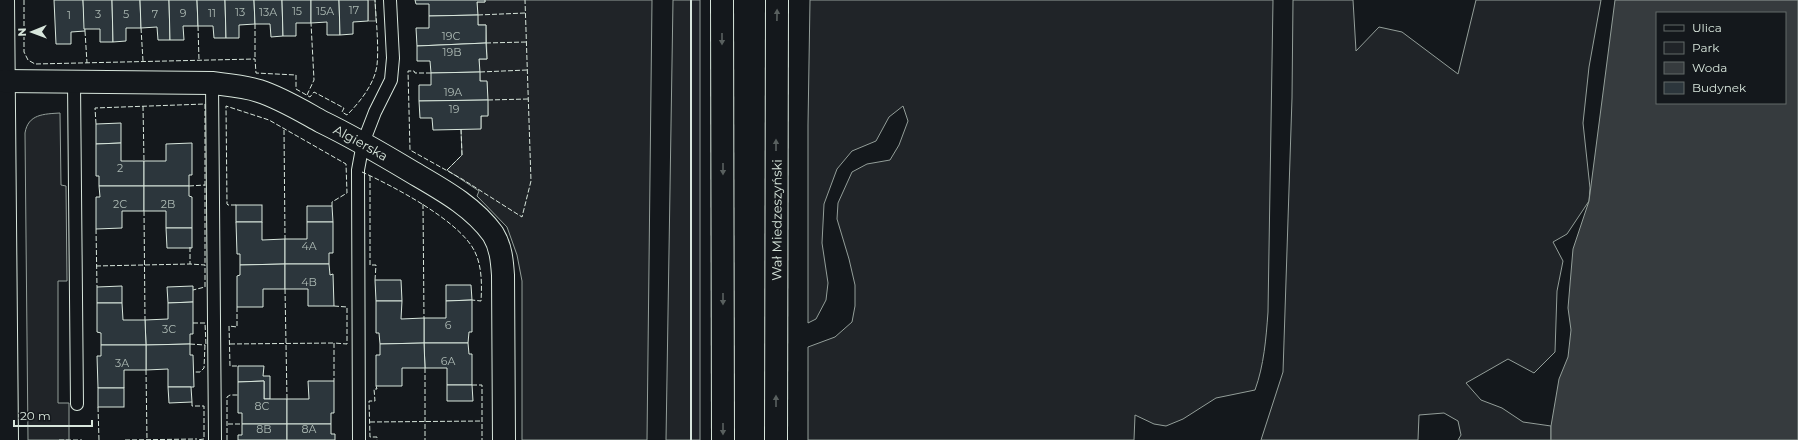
<svg xmlns="http://www.w3.org/2000/svg" width="1798" height="440" viewBox="0 0 1798 440" font-family="Montserrat,sans-serif">
<rect width="100%" height="100%" fill="#14181c"/>
<g fill="#202428" stroke="#939e99">
<path d="M368 0H375L376 21H368Z"/>
<path d="M485 0H652L647 440H522V281L517 255 507 227 477 196 479 191 447 170 462 155 461 129 481 128V116L488 115 487 82 480 81 479 59H487L486 25H478L477 2H485Z"/>
<path d="M673 0H700V440H666Z"/>
<path d="M810 0H1273L1268 312C1266 339 1264 365 1255 390L1216 398 1183 419 1166 426 1154 424 1135 415 1134 440H808V347L835 337 852 322 855 306V285L849 259 837 219 838 203 852 172 867 164 890 160 899 145 908 121 903 106 889 117 876 141 852 151 837 169 824 204 822 243 828 283 826 300 816 319 808 323V125Z"/>
<path d="M1293 0H1353L1356 51 1379 27 1402 32 1458 74 1476 0H1601L1589 67 1583 123 1590 188 1589 201 1567 234 1553 242 1563 261 1557 291 1555 352 1534 373 1508 359 1466 383 1481 400 1502 408 1523 422 1551 426V440H1458L1461 435 1458 421 1444 413 1419 415 1418 440H1261L1283 372 1292 98Z"/>
<path d="M60 113 61 185 66 186 67 281H58V403H69V440H28L25 133C28 114 44 114 60 113Z"/>
</g>
<path fill="#363b3e" stroke="#939e99" fill-rule="evenodd" d="M1615 0H1798V440H1551V426L1559 379 1568 357 1571 330 1568 308 1573 249 1589 201ZM1657 13H1785V103H1657Z"/>
<g fill="#2c363c" stroke="#d8e6dc">
<path d="M54 0H83L85 31 71 32V44H56Z"/>
<path d="M83 0H112L113 42H100V29H84Z"/>
<path d="M112 0H140L141 28H126V41L113 42Z"/>
<path d="M140 0H169L170 40H158L157 27 141 28Z"/>
<path d="M169 0H197L198 26H183L184 40H170Z"/>
<path d="M197 0H225L226 38H214L213 26H198Z"/>
<path d="M225 0H254L255 24 239 25V38H226Z"/>
<path d="M254 0H282L283 36 271 37 270 24H255Z"/>
<path d="M282 0H311V23H296V36H283Z"/>
<path d="M311 0H339L340 35H327V22L311 23Z"/>
<path d="M339 0H368V21L353 22V34L340 35Z"/>
<path d="M415 0H485V2H477L478 15 429 16V4H416Z"/>
<path d="M478 15V25H486V43L417 46 416 28H429V16Z"/>
<path d="M486 43 487 59H479L480 72 431 73 430 61H417V46Z"/>
<path d="M480 72V81H487L488 100 419 101V85H431V73Z"/>
<path d="M488 100V116H481V129L433 130 432 118H420L419 101Z"/>
<path d="M121 123V143L96 144V124Z"/>
<path d="M121 143V161H144V186H99V176H96V144Z"/>
<path d="M192 143V175H189V186H144V161H166V144Z"/>
<path d="M99 186H144V211H122V228L96 229V197H100Z"/>
<path d="M144 186H189V196L192 197V228H166V211H144Z"/>
<rect x="236" y="205" width="26" height="17"/>
<path d="M307 206H332L333 222H307Z"/>
<path d="M236 222H262V240L285 239V264L240 265V254H237Z"/>
<path d="M307 222H333V253H329V264H285V239H307Z"/>
<path d="M166 228H192V248H167Z"/>
<path d="M285 264V289H263V307H237V276L240 275V265Z"/>
<path d="M285 264H329L330 275 333 274 334 306H308V289H285Z"/>
<path d="M375 280H401L402 301H376Z"/>
<path d="M446 285H471L472 300 446 301Z"/>
<path d="M122 286V303H97V287Z"/>
<path d="M193 286V302L168 303 167 287Z"/>
<path d="M472 300V332H469L468 343H424V318H446V301Z"/>
<path d="M376 301H402L401 319 424 318V343L380 344 379 333H376Z"/>
<path d="M193 302V334H190V344L146 345 145 320 168 319V303Z"/>
<path d="M97 303H122L123 320H145L146 345H101V333L97 332Z"/>
<path d="M424 343H468L469 354H472V385H447V368H425Z"/>
<path d="M424 343 425 368H402V386H376V355H380V344Z"/>
<path d="M190 344V355H193L194 387H168V369L146 370V345Z"/>
<path d="M101 345H146V370H124V388H98L97 356H101Z"/>
<path d="M238 366H264L263 376H270V399H264V381L238 382Z"/>
<path d="M264 381V399H287V424H242V413H238V382Z"/>
<path d="M308 381H334V413H331V424H287V399H309Z"/>
<path d="M447 385H472L473 401H447Z"/>
<path d="M168 387H191L192 402 169 403Z"/>
<rect x="98" y="388" width="26" height="19"/>
<path d="M242 424H287V440H238V435H242Z"/>
<path d="M287 424H331V434H335V440H287Z"/>
</g>
<g fill="none" stroke-linecap="round" stroke-linejoin="round">
<g stroke="#d8e6dc" stroke-width="14">
<g id="lane">
<path d="M74 83 77 404"/>
<path d="M212 83 215 440"/>
<path d="M359 440 358 170 363 143 375 112 391 80 393 58 390 0"/>
</g>
</g>
<g stroke="#d8e6dc" stroke-width="24">
<g id="street">
<path d="M3 0 7 440"/>
<path id="s1" d="M3 81 212 83C228 85 244 86 259 91 281 98 302 111 322 122 353 137 382 154 412 172 441 189 473 206 493 234 501 247 502 261 503 275L504 440"/>
</g>
</g>
<g stroke="#d8e6dc" stroke-width="24">
<g id="secondary">
<path d="M722 0 723 440"/>
<path id="s2" d="M776 440 777 0"/>
</g>
</g>
<use href="#lane" stroke="#14181c" stroke-width="12"/>
<use href="#street" stroke="#14181c" stroke-width="22"/>
<use href="#secondary" stroke="#14181c" stroke-width="22"/>
<g stroke="#d8e6dc" stroke-width="1" stroke-dasharray="5 2" stroke-linecap="butt">
<path d="M24 0V52L28 60 35 64 255 59 256 73 296 75V89L310 97 314 92 344 108 342 112 347 115C360 102 375 83 377 65 379 47 376 19 375 0"/>
<path d="M478 15 525 13"/>
<path d="M255 24V59"/>
<path d="M198 26 199 60"/>
<path d="M141 28 143 61"/>
<path d="M85 31 87 63"/>
<path d="M486 43 526 42"/>
<path d="M480 72 527 70"/>
<path d="M431 73H415L414 71H408L410 150 462 179 522 217 531 181 525 0"/>
<path d="M307 95 314 80 311 23"/>
<path d="M488 100 528 99"/>
<path d="M143 106 144 161"/>
<path d="M96 124 95 108 205 104V265"/>
<path d="M284 130 285 239"/>
<path d="M447 170 462 155 461 129"/>
<path d="M362 172C393 186 458 220 474 250 482 265 482 284 481 301L472 300"/>
<path d="M370 176V265H376L375 280"/>
<path d="M189 186 205 185"/>
<path d="M423 204 424 318"/>
<path d="M236 205H228L227 204 226 106 269 120 346 164 347 193 332 202V206"/>
<path d="M144 211 145 320"/>
<path d="M96 229 97 287"/>
<path d="M190 247V264L205 265V287L193 290"/>
<path d="M96 266 190 264"/>
<path d="M285 289 287 399"/>
<path d="M334 306 347 307V344L334 343V381"/>
<path d="M237 307V327L229 326 230 366H238"/>
<path d="M193 323H205L206 345H205L204 368 200 372H194"/>
<path d="M190 344 205 345"/>
<path d="M230 344 334 343"/>
<path d="M425 368V440"/>
<path d="M146 370 147 440"/>
<path d="M472 385H482V440"/>
<path d="M376 386 377 389H374L375 401H369L370 437H377V440"/>
<path d="M192 402V406H204V439L197 440"/>
<path d="M98 407 99 440"/>
<path d="M370 422 482 421"/>
<path d="M228 424H242"/>
<path d="M59 440H82"/>
<path d="M125 440 197 439"/>
<path d="M227 440V397L230 395H238"/>
</g>
<path stroke="#d8e6dc" stroke-width="2" d="M691 440V0"/>
</g>
<defs><path id="oneway-solid" d="M-6-.8H1V-3.2L6.5 0L1 3.2V.8H-6Z"/></defs>
<g fill="#59605f">
<use href="#oneway-solid" transform="translate(777 15) rotate(-89)"/>
<use href="#oneway-solid" transform="translate(722 39) rotate(90)"/>
<use href="#oneway-solid" transform="translate(776 145) rotate(-90)"/>
<use href="#oneway-solid" transform="translate(723 169) rotate(90)"/>
<use href="#oneway-solid" transform="translate(723 299) rotate(90)"/>
<use href="#oneway-solid" transform="translate(776 401) rotate(-90)"/>
<use href="#oneway-solid" transform="translate(723 429) rotate(90)"/>
</g>
<g text-anchor="middle" dominant-baseline="central" stroke-width="3" stroke-linejoin="round" paint-order="stroke">
<g font-size="11" fill="#adbab4">
<text x="354" y="10">17</text>
<text x="297" y="11">15</text>
<text x="325" y="11">15A</text>
<text x="240" y="12">13</text>
<text x="268" y="12">13A</text>
<text x="183" y="13">9</text>
<text x="212" y="13">11</text>
<text x="98" y="14">3</text>
<text x="126" y="14">5</text>
<text x="155" y="14">7</text>
<text x="69" y="15">1</text>
<text x="451" y="36">19C</text>
<text x="452" y="52">19B</text>
<text x="453" y="92">19A</text>
<text x="454" y="109">19</text>
<text x="120" y="168">2</text>
<text x="120" y="204">2C</text>
<text x="168" y="204">2B</text>
<text x="309" y="246">4A</text>
<text x="309" y="282">4B</text>
<text x="448" y="325">6</text>
<text x="169" y="329">3C</text>
<text x="448" y="361">6A</text>
<text x="122" y="363">3A</text>
<text x="262" y="406">8C</text>
<text x="264" y="429">8B</text>
<text x="309" y="429">8A</text>
</g>
<g font-size="13" fill="#d8e6dc" stroke="#14181c">
<text stroke="none"><textPath href="#s1" startOffset="371">Algierska</textPath></text>
<text stroke="none"><textPath href="#s2" startOffset="220">Wał Miedzeszyński</textPath></text>
</g>
</g>
<rect x="1656" y="12" width="130" height="92" fill="#14181c" stroke="#626a69"/>
<rect x="1664" y="25" width="20" height="6" fill="#14181c" stroke="#626a69"/>
<text x="1692" y="32" font-size="12" fill="#d8e6dc">Ulica</text>
<rect x="1664" y="42" width="20" height="12" fill="#202428" stroke="#626a69"/>
<text x="1692" y="52" font-size="12" fill="#d8e6dc">Park</text>
<rect x="1664" y="62" width="20" height="12" fill="#363b3e" stroke="#626a69"/>
<text x="1692" y="72" font-size="12" fill="#d8e6dc">Woda</text>
<rect x="1664" y="82" width="20" height="12" fill="#2c363c" stroke="#626a69"/>
<text x="1692" y="92" font-size="12" fill="#d8e6dc">Budynek</text>
<g transform="translate(32 32) rotate(269)" stroke="#14181c" stroke-width="3" paint-order="stroke">
<path d="M0-3L7 15L0 10L-7 15Z" fill="#d8e6dc"/>
<text y="-6" font-size="11" font-weight="bold" text-anchor="middle" fill="#d8e6dc">N</text>
</g>
<path d="M14 420v6h78v-6" fill="none" stroke="#d8e6dc" stroke-width="2"/>
<text x="20" y="420" font-size="12" fill="#d8e6dc" stroke="#14181c" stroke-width="3" paint-order="stroke">20 m</text>
</svg>
